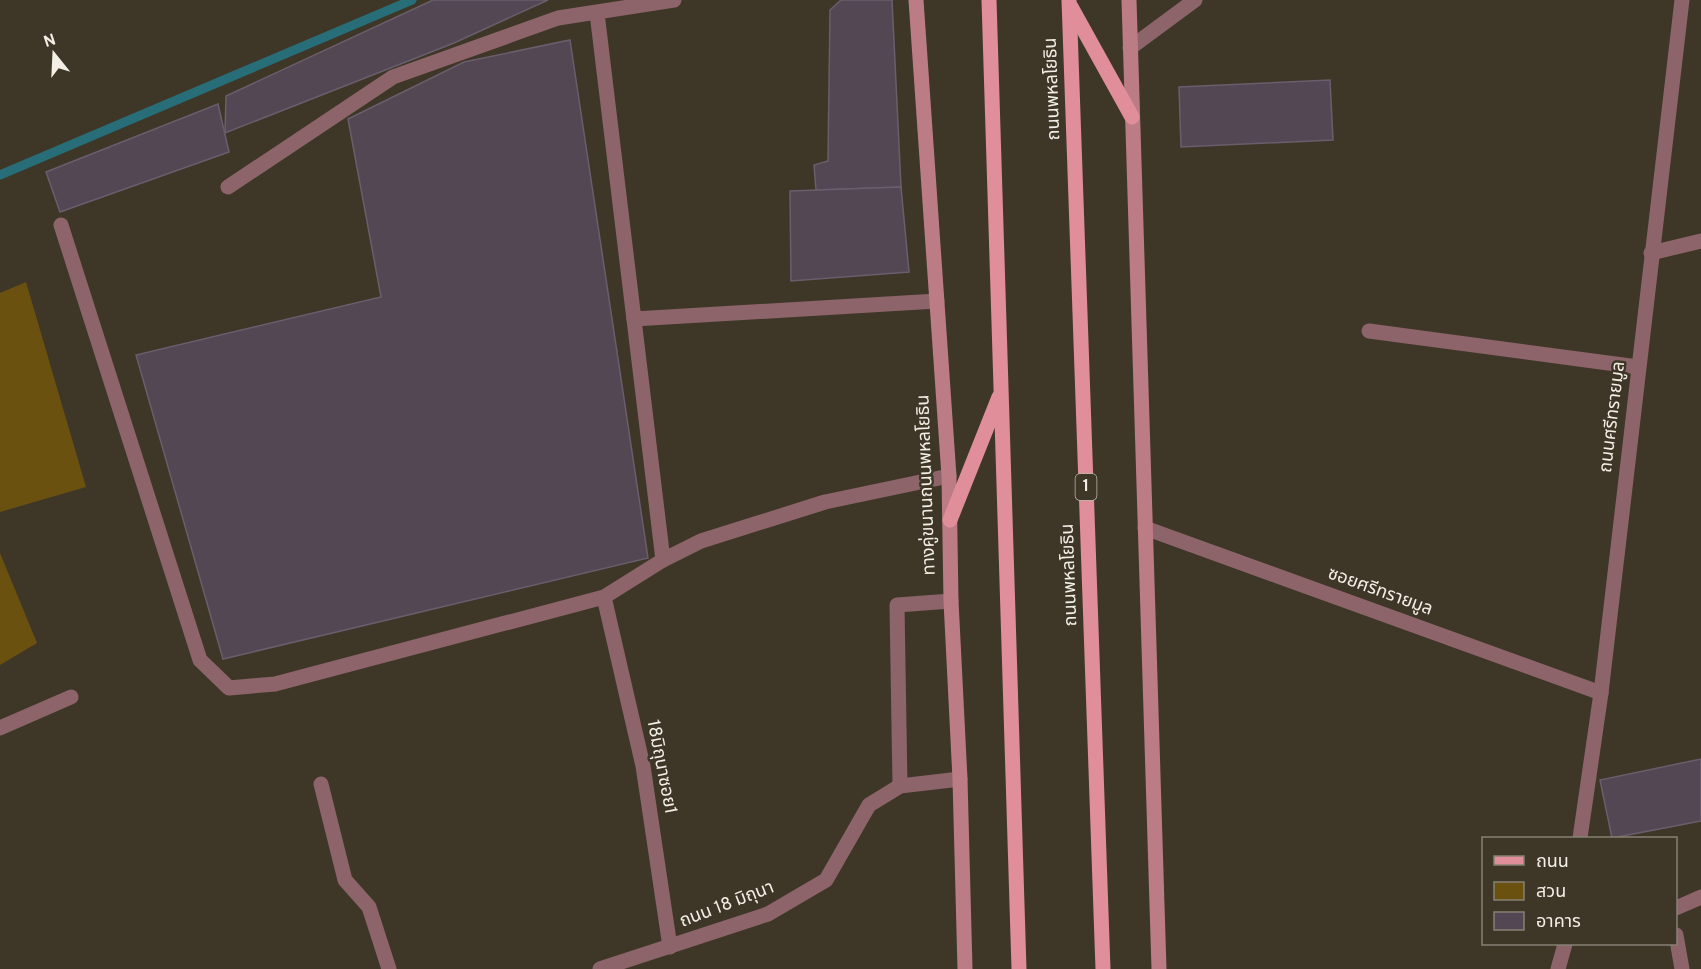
<svg xmlns="http://www.w3.org/2000/svg" width="1701" height="969" viewBox="0 0 1701 969" font-family="Overpass,'Noto Sans Thai',sans-serif">
<rect width="100%" height="100%" fill="#3e3728"/>
<g fill="#6b510f">
<path d="M26 282 86 487 0 512V293Z"/>
<path d="M0 553 37 643 0 665Z"/>
</g>
<g fill="none" stroke-linecap="round" stroke-linejoin="round">
<path stroke="#286e79" stroke-width="9" d="M0 175 412 0"/>
</g>
<g fill="#534754" stroke="#6a5e6c" stroke-width="1.5">
<path d="M433 0H548L454 43 225 133 226 96Z"/>
<path d="M841 0H892L901 187 816 190 814 165 828 161 830 10Z"/>
<path d="M570 40 648 558 223 659 136 355 381 297 348 119 464 62Z"/>
<path d="M1330 80 1333 140 1181 147 1179 87Z"/>
<path d="M218 104 229 152 60 212 46 172Z"/>
<path d="M901 187 909 272 791 281 790 191Z"/>
<path d="M1701 759V821L1612 838 1600 780Z"/>
</g>
<g fill="none" stroke-linecap="round" stroke-linejoin="round">
<g stroke="#8d646a" stroke-width="15">
<path d="M597 13 663 560"/>
<path d="M1130 48 1195 0"/>
<path d="M228 187 393 77 558 18 674 0"/>
<path d="M61 225 200 660 229 688 275 684 604 597 663 560 701 541 825 502 949 476"/>
<path d="M634 319 937 301"/>
<path d="M604 597 643 766 670 947"/>
<path d="M0 728 71 697"/>
<path d="M900 786 897 605 951 601"/>
</g>
<g stroke="#8d646a" stroke-width="15">
<path d="M1651 253 1701 241"/>
<path d="M1369 331 1638 367"/>
<path d="M1145 528 1601 693"/>
<path d="M321 784 345 880 369 907 389 969"/>
<path d="M1676 908 1701 897"/>
<path d="M1676 935 1682 969"/>
<path d="M600 969 768 914 826 880 869 805 900 786 960 779"/>
</g>
<g stroke="#8d646a" stroke-width="15">
<path d="M1580 838 1601 693 1682 0"/>
<path d="M1558 969 1565 944"/>
</g>
<g stroke="#bb7c85" stroke-width="15">
<path d="M916 0 949 476 951 601 960 779 965 969"/>
<path d="M1129 0 1159 969"/>
</g>
<g stroke="#df8e9a" stroke-width="15">
<path d="M989 0 1019 969"/>
<path d="M1069 0 1103 969"/>
<path d="M1071 7 1132 117"/>
<path d="M950 520 999 397"/>
</g>
</g>
<g text-anchor="middle" dominant-baseline="central" stroke-width="5" stroke-linejoin="round" paint-order="stroke">
<rect fill="#3e3728" stroke="#bdb8ad" stroke-width="1.5" x="1075.5" y="474" width="21" height="26" rx="4.5"/>
<g font-size="16" font-weight="bold" fill="#f4efe6">
<text x="1086" y="487">1</text>
</g>
<g font-size="18" fill="#f4efe6" stroke="#3e3728">
<text transform="translate(1053 89) rotate(-92)">ถนนพหลโยธิน</text>
<text transform="translate(1613 417) rotate(-83)">ถนนศรีทรายมูล</text>
<text transform="translate(927 485) rotate(-92)">ทางคู่ขนานถนนพหลโยธิน</text>
<text transform="translate(1070 575) rotate(-92)">ถนนพหลโยธิน</text>
<text transform="translate(1380 592) rotate(20)">ซอยศรีทรายมูล</text>
<text transform="translate(661 767) rotate(79)">18มิถุนาซอย1</text>
<text transform="translate(727 905) rotate(-21)">ถนน 18 มิถุนา</text>
</g>
</g>
<rect x="1482" y="837" width="195" height="108" fill="#3e3728" stroke="#878174" stroke-width="1.5"/>
<rect x="1494" y="856" width="30" height="9" fill="#df8e9a" stroke="#878174" stroke-width="1.5"/>
<text x="1536" y="867" font-size="18" fill="#f4efe6">ถนน</text>
<rect x="1494" y="882" width="30" height="18" fill="#6b510f" stroke="#878174" stroke-width="1.5"/>
<text x="1536" y="897" font-size="18" fill="#f4efe6">สวน</text>
<rect x="1494" y="912" width="30" height="18" fill="#534754" stroke="#878174" stroke-width="1.5"/>
<text x="1536" y="927" font-size="18" fill="#f4efe6">อาคาร</text>
<g transform="translate(54 54) rotate(342)" stroke="#3e3728" stroke-width="4.5" paint-order="stroke">
<path d="M0-4.5L10 22L0 15L-10 22Z" fill="#f4efe6"/>
<text y="-9" font-size="16" font-weight="bold" text-anchor="middle" fill="#f4efe6">N</text>
</g>
</svg>
